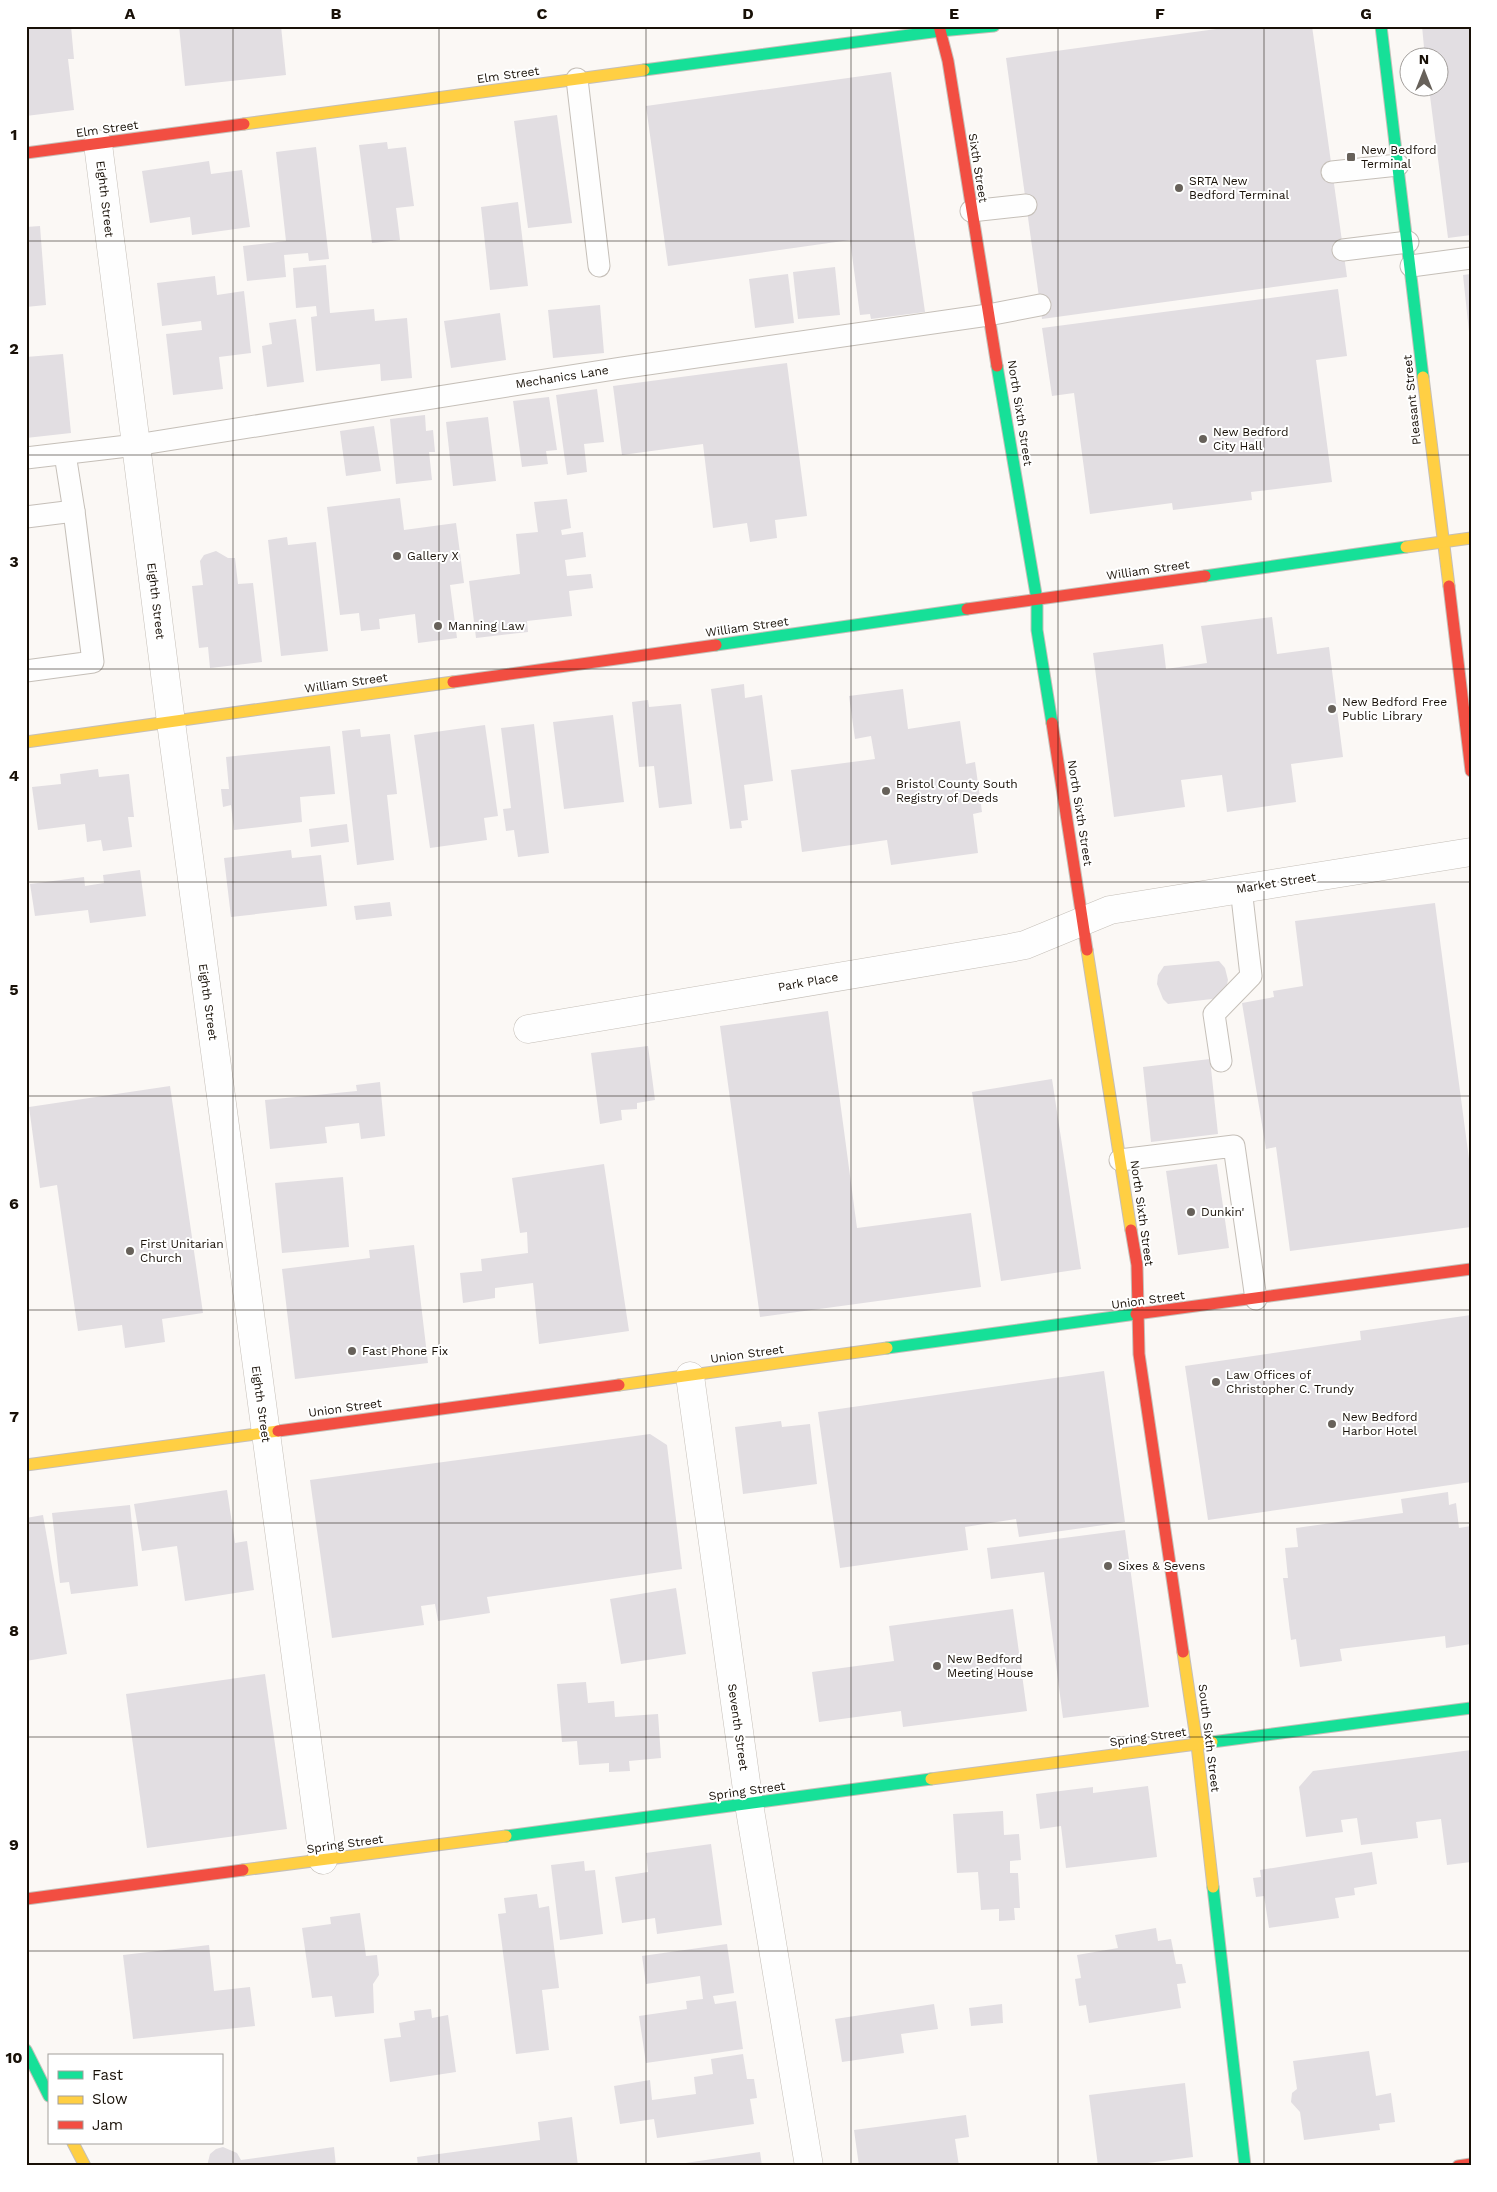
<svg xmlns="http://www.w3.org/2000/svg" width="1497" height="2192" viewBox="0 0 1497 2192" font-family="'Work Sans',sans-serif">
<rect width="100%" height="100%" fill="#fbf8f5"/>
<g fill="#e2dee2">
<path d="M26 26H71L74 59H68L74 110 26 116Z"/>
<path d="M179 26H281L286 75 185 86Z"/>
<path d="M1238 26H1312L1347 277 1042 319 1006 58Z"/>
<path d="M1422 26H1471V235L1448 238 1429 88H1440V58H1425Z"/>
<path d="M891 72 925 312 871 319 870 314 860 315 850 240 668 266 646 106Z"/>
<path d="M557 115 572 223 528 228 514 121Z"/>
<path d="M387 142 388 149 406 147 414 206 396 208 400 240 372 243 359 145Z"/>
<path d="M316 147 329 259 309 261 308 253 284 255 286 277 247 281 243 246 286 241 276 152Z"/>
<path d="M209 161 211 174 242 170 250 227 192 235 190 217 150 223 142 171Z"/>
<path d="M518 202 528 286 490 290 481 207Z"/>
<path d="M40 226 46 305 26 307V227Z"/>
<path d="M326 265 330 313 374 309 375 321 407 318 412 378 381 381 380 364 316 371 311 317 317 316 316 306 296 308 293 268Z"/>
<path d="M835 267 840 315 798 319 793 272Z"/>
<path d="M788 274 794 323 755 328 749 279Z"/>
<path d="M1471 274V332H1469L1463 275Z"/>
<path d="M215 276 217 295 244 291 251 353 219 357 223 389 173 395 166 334 202 330 201 321 162 326 157 283Z"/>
<path d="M1338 289 1347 356 1316 360 1332 482 1251 492 1252 500 1173 510 1172 503 1090 514 1074 393 1052 396 1042 328Z"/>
<path d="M600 305 604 353 553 358 548 310Z"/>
<path d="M500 313 506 360 451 368 444 321Z"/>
<path d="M296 319 304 382 267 387 262 346 272 344 269 323Z"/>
<path d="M63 354 71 433 26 438V357Z"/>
<path d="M787 363 807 516 775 520 777 538 750 542 747 523 713 528 703 444 622 455 613 386Z"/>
<path d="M597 389 604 442 584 444 587 472 567 475 556 395Z"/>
<path d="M549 397 557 450 546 451 548 464 522 467 513 401Z"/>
<path d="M425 415 426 431 433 430 435 452H429L432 480 396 484 390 419Z"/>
<path d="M488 417 496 481 453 486 446 422Z"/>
<path d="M374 426 381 471 346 476 340 431Z"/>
<path d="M400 498 404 530 456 523 464 583 450 585 457 638 418 643 415 614 379 619 380 629 361 631 359 613 340 615 327 507Z"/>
<path d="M567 499 571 528 561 530 562 535 583 532 586 557 565 560 567 576 591 574 593 588 569 591 572 616 527 621 528 632 476 638 469 581 520 574 516 534 538 532 534 502Z"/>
<path d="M287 537 288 545 316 542 328 651 281 656 268 540Z"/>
<path d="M216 551 228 558H235L238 584 253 583 262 662 210 668 208 647 199 648 192 586 203 585 200 561 204 555Z"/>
<path d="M1272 617 1277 654 1329 647 1343 757 1291 764 1296 802 1227 812 1222 775 1181 780 1185 807 1114 817 1093 653 1163 644 1166 669 1207 663 1201 626Z"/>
<path d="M744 684 745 698 762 695 773 781 744 785 748 820 741 821 742 828 730 829 711 689Z"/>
<path d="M903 689 908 729 960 721 966 764 975 762 982 812 973 814 978 853 891 865 887 840 802 852 791 770 875 759 871 736 855 739 849 696Z"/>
<path d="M648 700 649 707 681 704 692 804 659 808 654 766 639 767 632 702Z"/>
<path d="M613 715 624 802 564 809 553 722Z"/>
<path d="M534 724 549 853 518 857 514 830 506 831 503 809 511 808 501 728Z"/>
<path d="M485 725 498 816 484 818 487 840 430 848 414 735Z"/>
<path d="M360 729 361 737 390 734 397 794 387 795 394 860 357 865 342 731Z"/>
<path d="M330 746 335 794 300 797 302 822 234 830 231 805 223 807 221 789H229L226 757Z"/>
<path d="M98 769 99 777 129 774 134 817H128L132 847 103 851 101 840 87 842 85 824 38 830 32 787 61 784 60 774Z"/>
<path d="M347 824 349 842 311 847 309 829Z"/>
<path d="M291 850 292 858 321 855 327 906 231 917 224 858Z"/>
<path d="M140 870 146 916 90 923 88 910 35 916 30 884 84 877 85 886 104 883 103 875Z"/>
<path d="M390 902 392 916 356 920 354 906Z"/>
<path d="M1435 903 1471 1174V1227L1290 1251 1276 1147 1266 1149 1242 1003 1274 997 1273 991 1303 986 1295 921Z"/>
<path d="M1219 961 1225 968 1228 980 1226 989 1221 998 1168 1004 1163 999 1157 984 1158 975 1164 966Z"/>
<path d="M828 1011 857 1228 971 1213 981 1287 760 1317 720 1026Z"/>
<path d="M648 1046 655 1100 637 1103V1109L621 1110 622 1120 600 1124 591 1053Z"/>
<path d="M1210 1059 1218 1134 1151 1142 1143 1067Z"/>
<path d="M1052 1079 1081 1269 1001 1281 972 1092Z"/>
<path d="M380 1082 385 1136 361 1139 359 1123 325 1127 327 1143 270 1149 265 1100 357 1091 356 1085Z"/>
<path d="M170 1086 203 1313 162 1319 165 1342 125 1348 122 1325 78 1331 57 1185 40 1188 29 1107Z"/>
<path d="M604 1164 629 1331 539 1344 533 1283 495 1288V1298L463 1303 460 1273 482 1271 481 1259 528 1253 527 1232 520 1233 512 1178Z"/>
<path d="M1217 1164 1229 1248 1178 1255 1166 1171Z"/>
<path d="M343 1177 349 1247 282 1253 275 1183Z"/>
<path d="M414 1245 428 1363 295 1379 282 1269 370 1258 369 1250Z"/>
<path d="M1471 1315V1482L1208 1520 1185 1366 1361 1340 1360 1331Z"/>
<path d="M1104 1371 1125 1522 1019 1537 1016 1519 965 1527 968 1550 840 1568 818 1412Z"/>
<path d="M781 1421 782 1427 810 1424 817 1484 743 1494 735 1427Z"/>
<path d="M650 1434 667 1445 682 1569 487 1597 490 1613 438 1621 435 1604 421 1606 424 1625 332 1638 310 1480Z"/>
<path d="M227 1490 235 1543 247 1541 254 1590 185 1601 177 1546 142 1551 134 1504Z"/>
<path d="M1448 1492 1449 1505 1456 1503 1459 1528 1471 1526V1644L1446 1648 1445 1636 1340 1649 1342 1661 1300 1667 1296 1639 1291 1640 1283 1578H1288L1285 1548 1298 1547 1296 1528 1403 1513 1401 1499Z"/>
<path d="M130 1505 138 1586 71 1594 69 1582 60 1583 52 1513Z"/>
<path d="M43 1515 67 1654 26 1661V1518Z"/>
<path d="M1125 1530 1149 1707 1063 1718 1044 1572 991 1579 987 1548Z"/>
<path d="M676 1588 686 1654 621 1664 610 1599Z"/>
<path d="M1013 1609 1027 1711 903 1727 901 1711 819 1722 812 1672 894 1661 889 1626Z"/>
<path d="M265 1674 287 1829 147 1848 126 1694Z"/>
<path d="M586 1682 588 1703 614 1701 615 1717 658 1714 661 1758 629 1761 630 1771 609 1772V1763L579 1765 577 1741 562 1742 557 1684Z"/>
<path d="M1471 1750V1862L1447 1865 1441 1819 1416 1822 1418 1838 1361 1845 1357 1818 1341 1820 1343 1832 1306 1837 1299 1787 1313 1771Z"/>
<path d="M1148 1786 1157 1857 1066 1868 1061 1826 1040 1829 1036 1794 1093 1787V1793Z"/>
<path d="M1003 1811 1004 1835 1019 1834 1021 1860 1010 1861V1873H1018L1020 1908H1014L1015 1920 999 1921V1909L981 1910 978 1872 957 1873 953 1814Z"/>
<path d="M711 1844 722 1925 657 1934 655 1918 622 1923 615 1877 648 1872 646 1853Z"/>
<path d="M1372 1852 1377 1884 1354 1888 1355 1895 1335 1898 1339 1918 1269 1928 1264 1896 1256 1897 1253 1878 1261 1877 1260 1870Z"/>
<path d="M584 1861 585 1871 595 1870 603 1934 560 1940 551 1865Z"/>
<path d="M537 1894 539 1908 549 1906 559 1988 542 1990 549 2050 516 2054 498 1914 506 1913 504 1898Z"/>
<path d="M360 1913 366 1956 377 1955 379 1975 373 1984 374 2013 335 2017 332 1996 312 1998 302 1928 331 1924 330 1917Z"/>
<path d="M1156 1928 1158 1941 1171 1939 1176 1964H1182L1186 1983 1177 1984 1181 2008 1089 2023 1086 2005 1079 2006 1075 1979 1081 1978 1077 1955 1118 1948 1115 1935Z"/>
<path d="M727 1944 734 1993 713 1996 715 2004 736 2001 743 2049 646 2063 639 2016 687 2009 686 2001 703 1999 700 1976 646 1984 642 1956Z"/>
<path d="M209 1945 214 1991 250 1987 255 2026 133 2039 123 1955Z"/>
<path d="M934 2004 938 2029 901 2034 904 2053 842 2062 835 2019Z"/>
<path d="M1002 2004 1003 2023 971 2026 969 2008Z"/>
<path d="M431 2009 432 2018 448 2015 456 2072 390 2082 384 2039 401 2037 399 2023 415 2020 414 2011Z"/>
<path d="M1369 2051 1376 2096 1391 2093 1395 2122 1379 2124 1380 2130 1304 2140 1300 2112 1291 2102 1292 2093 1297 2089 1293 2061Z"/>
<path d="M743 2054 747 2079H754L757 2098 750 2099 754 2124 657 2138 654 2119 620 2124 614 2086 650 2080 652 2100 696 2094 694 2077 713 2074 711 2059Z"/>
<path d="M1185 2083 1193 2157 1125 2166H1098L1089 2095Z"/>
<path d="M966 2115 969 2137 955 2139 959 2166H859L854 2130Z"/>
<path d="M572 2117 578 2166H418L417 2157 540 2140 538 2122Z"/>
<path d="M223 2147 237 2153 241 2160 334 2147 336 2166H207L210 2154 216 2149Z"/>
<path d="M760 2152 762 2166H672V2165Z"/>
</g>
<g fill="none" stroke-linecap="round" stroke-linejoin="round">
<g stroke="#c5bfb8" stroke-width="23">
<g id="lane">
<path d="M577 79 599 266"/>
<path d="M1332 172 1398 165"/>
<path d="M971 211 1026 205"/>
<path d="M1343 250 1408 242"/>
<path d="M1411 266 1471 258"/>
<path d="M26 458 136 445 621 368 988 315 1040 305"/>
<path d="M26 517 74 511"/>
<path d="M26 671 93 662 74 511 65 454"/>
<path d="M1221 1061 1214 1014 1251 976 1241 888"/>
<path d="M1120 1160 1234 1146 1256 1299"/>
</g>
</g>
<g stroke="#c5bfb8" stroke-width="29">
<g id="street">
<path d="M98 144 171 722 323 1860"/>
<path d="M528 1029 1010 948 1025 945 1110 910 1471 852"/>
<path d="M690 1376 749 1804 809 2166"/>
</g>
</g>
<g stroke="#c5bfb8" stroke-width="13">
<g id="fast">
<path d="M1381 26 1423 377"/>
<path d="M644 70 940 31 994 26"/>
<path d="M997 366 1037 600V630L1052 723"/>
<path d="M1205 576 1406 547"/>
<path d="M716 645 967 609"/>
<path d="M887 1348 1136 1314"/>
<path d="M1212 1742 1471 1708"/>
<path d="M506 1836 931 1779"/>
<path d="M1213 1887 1245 2166"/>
<path d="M26 2050 49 2096"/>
</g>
</g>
<g stroke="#c5bfb8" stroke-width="13">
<g id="slow">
<path d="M244 124 644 70"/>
<path d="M1423 377 1449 586"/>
<path d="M1406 547 1471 538"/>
<path d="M26 742 453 682"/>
<path d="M1087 950 1131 1230"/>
<path d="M619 1385 887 1348"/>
<path d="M26 1465 278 1431"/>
<path d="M1183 1652 1197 1745 1213 1887"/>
<path d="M931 1779 1212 1742"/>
<path d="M243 1870 506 1836"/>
<path d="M73 2143 85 2166"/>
</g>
</g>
<g stroke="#c5bfb8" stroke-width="13">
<g id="jam">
<path d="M939 26 948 61 997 366"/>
<path d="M26 153 244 124"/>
<path d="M1449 586 1471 771"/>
<path d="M967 609 1205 576"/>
<path d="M453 682 716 645"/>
<path d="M1052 723 1087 950"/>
<path d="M1131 1230 1137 1265 1139 1354 1183 1652"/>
<path d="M1136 1314 1471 1269"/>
<path d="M278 1431 619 1385"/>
<path d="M26 1899 243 1870"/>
<path d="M1458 2166 1471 2164"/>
</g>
</g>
<use href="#lane" stroke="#fefefe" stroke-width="21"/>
<use href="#street" stroke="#fefefe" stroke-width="28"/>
<use href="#fast" stroke="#16e098" stroke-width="11"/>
<use href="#slow" stroke="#ffcf43" stroke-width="11"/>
<use href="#jam" stroke="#f24e42" stroke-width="11"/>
</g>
<path fill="none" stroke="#181007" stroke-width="1" stroke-opacity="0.55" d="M233 26V2166M439 26V2166M646 26V2166M851 26V2166M1058 26V2166M1264 26V2166M26 241H1471M26 455H1471M26 669H1471M26 882H1471M26 1096H1471M26 1310H1471M26 1523H1471M26 1737H1471M26 1951H1471"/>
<g fill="#67615a" stroke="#fff" stroke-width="2">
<rect x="1346" y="152" width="10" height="10" rx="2.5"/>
<circle cx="1179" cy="188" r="5"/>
<circle cx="1203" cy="439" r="5"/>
<circle cx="397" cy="556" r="5"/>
<circle cx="438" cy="626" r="5"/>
<circle cx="1332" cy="709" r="5"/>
<circle cx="886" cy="791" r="5"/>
<circle cx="1191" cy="1212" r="5"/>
<circle cx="130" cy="1251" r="5"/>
<circle cx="352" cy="1351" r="5"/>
<circle cx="1216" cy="1382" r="5"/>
<circle cx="1332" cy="1424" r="5"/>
<circle cx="1108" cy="1566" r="5"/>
<circle cx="937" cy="1666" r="5"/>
</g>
<g text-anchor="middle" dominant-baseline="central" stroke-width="4" stroke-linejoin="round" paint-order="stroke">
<g font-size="12" fill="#181007" stroke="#fff">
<text transform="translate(508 75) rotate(-8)">Elm Street</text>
<text transform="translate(107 129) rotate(-8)">Elm Street</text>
<text transform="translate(978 168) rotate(81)">Sixth Street</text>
<text transform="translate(105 199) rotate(83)">Eighth Street</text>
<text transform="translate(562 377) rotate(-9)">Mechanics Lane</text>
<text transform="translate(1412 400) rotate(-96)">Pleasant Street</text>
<text transform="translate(1020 413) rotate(81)">North Sixth Street</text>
<text transform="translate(1148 570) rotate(-8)">William Street</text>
<text transform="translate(156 601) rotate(83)">Eighth Street</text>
<text transform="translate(747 627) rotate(-8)">William Street</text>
<text transform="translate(346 683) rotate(-8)">William Street</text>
<text transform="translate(1080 813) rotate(81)">North Sixth Street</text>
<text transform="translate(1276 883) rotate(-9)">Market Street</text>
<text transform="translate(808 982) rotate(-10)">Park Place</text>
<text transform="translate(208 1002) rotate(82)">Eighth Street</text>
<text transform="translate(1142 1213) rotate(82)">North Sixth Street</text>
<text transform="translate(1148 1300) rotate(-8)">Union Street</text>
<text transform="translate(747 1354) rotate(-8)">Union Street</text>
<text transform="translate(261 1404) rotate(82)">Eighth Street</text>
<text transform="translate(345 1408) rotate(-8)">Union Street</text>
<text transform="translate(738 1727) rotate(82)">Seventh Street</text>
<text transform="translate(1148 1737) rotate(-8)">Spring Street</text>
<text transform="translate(1209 1738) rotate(83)">South Sixth Street</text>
<text transform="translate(747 1791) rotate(-8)">Spring Street</text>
<text transform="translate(345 1844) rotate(-8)">Spring Street</text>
</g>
<g font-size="12" fill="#181007" stroke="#fff" text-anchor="start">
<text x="1361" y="150">New Bedford<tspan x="1361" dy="14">Terminal</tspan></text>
<text x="1189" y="181">SRTA New<tspan x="1189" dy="14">Bedford Terminal</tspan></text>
<text x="1213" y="432">New Bedford<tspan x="1213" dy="14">City Hall</tspan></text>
<text x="407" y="556">Gallery X</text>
<text x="448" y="626">Manning Law</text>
<text x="1342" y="702">New Bedford Free<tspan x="1342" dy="14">Public Library</tspan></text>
<text x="896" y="784">Bristol County South<tspan x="896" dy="14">Registry of Deeds</tspan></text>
<text x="1201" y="1212">Dunkin'</text>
<text x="140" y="1244">First Unitarian<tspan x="140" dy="14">Church</tspan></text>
<text x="362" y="1351">Fast Phone Fix</text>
<text x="1226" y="1375">Law Offices of<tspan x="1226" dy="14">Christopher C. Trundy</tspan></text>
<text x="1342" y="1417">New Bedford<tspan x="1342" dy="14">Harbor Hotel</tspan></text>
<text x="1118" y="1566">Sixes &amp; Sevens</text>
<text x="947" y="1659">New Bedford<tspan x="947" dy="14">Meeting House</tspan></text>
</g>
</g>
<rect width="1497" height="2192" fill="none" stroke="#ffffff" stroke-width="55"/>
<rect x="48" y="2054" width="175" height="90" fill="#ffffff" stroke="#a39f9c"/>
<rect x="58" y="2071" width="25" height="8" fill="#16e098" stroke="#a39f9c"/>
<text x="92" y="2080" font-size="15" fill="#181007">Fast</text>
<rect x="58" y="2096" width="25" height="8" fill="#ffcf43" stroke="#a39f9c"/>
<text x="92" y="2104" font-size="15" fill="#181007">Slow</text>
<rect x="58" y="2121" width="25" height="8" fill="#f24e42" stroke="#a39f9c"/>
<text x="92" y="2130" font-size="15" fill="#181007">Jam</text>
<g transform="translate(1424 72)"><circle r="24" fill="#ffffff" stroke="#a39f9c"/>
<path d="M0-4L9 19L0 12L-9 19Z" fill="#67615a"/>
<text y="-8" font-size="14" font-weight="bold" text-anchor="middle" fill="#181007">N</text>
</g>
<rect x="28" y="28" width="1442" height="2136" fill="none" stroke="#181007" stroke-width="2"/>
<g font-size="16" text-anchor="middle" font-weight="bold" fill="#181007">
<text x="130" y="19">A</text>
<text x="336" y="19">B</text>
<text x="542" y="19">C</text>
<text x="748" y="19">D</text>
<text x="954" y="19">E</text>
<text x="1160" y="19">F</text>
<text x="1366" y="19">G</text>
<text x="14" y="140">1</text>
<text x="14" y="354">2</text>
<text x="14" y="567">3</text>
<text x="14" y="781">4</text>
<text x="14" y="995">5</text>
<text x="14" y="1209">6</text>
<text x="14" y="1422">7</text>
<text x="14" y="1636">8</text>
<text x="14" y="1850">9</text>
<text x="14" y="2063">10</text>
</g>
</svg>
